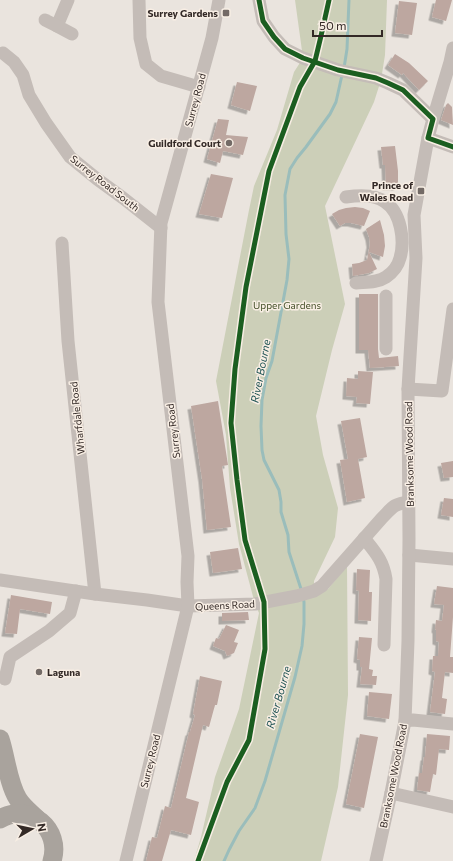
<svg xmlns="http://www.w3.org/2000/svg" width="453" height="861" viewBox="0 0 453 861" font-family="Commissioner,sans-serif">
<defs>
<filter id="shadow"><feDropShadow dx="-3.5" dy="3.5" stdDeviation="0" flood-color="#0004"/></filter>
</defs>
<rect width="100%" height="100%" fill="#eae4de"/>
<path fill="#cccfb8" d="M295 0H387L385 55 381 80 374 102 325 206 345 304 332 350 316 416 323 455 338 508 335 537 314 581V591L328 589 347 566 348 695 338 787 321 861H194L201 837 215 777 239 709 259 613 255 604 239 544 230 488 226 435 216 381 249 210 254 186 277 130 294 72 303 58Z"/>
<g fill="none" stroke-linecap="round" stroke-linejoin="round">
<g stroke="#9abdbb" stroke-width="3">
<path d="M344 68 347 49 349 0"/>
<path d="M302 592 289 552 288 535 281 512V502L279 490 264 460 262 450 261 426 262 400 266 378 272 361 287 280 289 259 286 234 285 195 290 169 297 158 306 147 330 114 336 102 342 75"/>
<path d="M224 861 229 850 239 831 255 808 265 781 295 677 302 646 304 624V602L303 597"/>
</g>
</g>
<g fill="#bda7a0" filter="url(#shadow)">
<path d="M436 0H452L446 21 432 17Z"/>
<path d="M399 1 417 3 412 35 395 33Z"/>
<path d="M395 54 409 63 428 81 419 90 403 73 402 75 388 65Z"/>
<path d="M237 82 257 86 250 111 231 105Z"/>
<path d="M448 103 452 107 453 125 441 120 446 105Z"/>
<path d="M218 119 229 120 226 135 248 137 243 155 223 151 220 163 207 159Z"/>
<path d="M395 146 398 171V187H386L385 165H383L381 147Z"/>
<path d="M211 174 233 178 222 218 199 214Z"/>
<path d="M355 207 363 208 370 211 364 226 351 223H345L340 226 332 214 339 210 346 208Z"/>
<path d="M380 220 384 235 385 246 383 257 369 252 377 269 369 273 353 276 352 264 359 263 367 260 370 244 369 237 366 229Z"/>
<path d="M359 294H378V349L379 358 398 356 399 366 370 368 368 350H359Z"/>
<path d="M358 371 373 372 370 404 356 403 357 397 346 396 347 378 358 379Z"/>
<path d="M218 401 228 465 222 466 231 527 207 530 202 479 191 406Z"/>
<path d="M360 418 367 457 358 459 365 498 347 502 340 460 348 459 341 421Z"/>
<path d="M453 461V477L444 478 441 463Z"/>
<path d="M444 498 453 499V517L441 515Z"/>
<path d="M238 548 242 569 213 573 210 552Z"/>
<path d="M357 569 370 570 369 592H372L371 621 358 620 359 591 356 590Z"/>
<path d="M437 586 453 588V617L450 657H453V673L445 672 442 698 447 699 445 714 430 712 435 672 432 671 433 656H438L439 642 436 641V630L435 629 436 620 442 621 444 605 434 604Z"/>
<path d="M11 595 52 602 50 614 20 609 17 634 5 633Z"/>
<path d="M248 612 249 620 222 621V613Z"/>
<path d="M226 625 239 630 234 642 238 643 234 653 227 656 225 651 213 646 216 638 219 639Z"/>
<path d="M359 637 372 638 369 669 373 670 372 676H377L376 685 360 684 362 667H360V660L357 659Z"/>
<path d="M200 676 222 681 217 705H215L209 727 203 725 186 798 199 802 191 835 171 830 162 861H146L152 837 157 838 165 806 171 808 189 732H190L195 715 193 714Z"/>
<path d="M369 692 392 694 389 719 367 716Z"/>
<path d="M360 734 378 737 364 808 346 804Z"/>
<path d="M427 734 450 736 449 750 439 749 436 775 433 774 430 792 417 790 419 773H422L424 757H425Z"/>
</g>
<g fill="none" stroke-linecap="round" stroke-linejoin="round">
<g stroke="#c4bcb7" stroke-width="13">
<path d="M68 0 57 26 72 34"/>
<path d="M139 0 140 38 146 64 161 76 199 87"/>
<path d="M259 0 263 21 274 37 285 49 303 58 338 70 376 78 388 83 403 90 433 119"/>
<path d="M45 20 57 26"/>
<path d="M3 53 14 62 23 75 29 95 46 123 70 157 97 179 123 198 161 228"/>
<path d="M428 138 453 147"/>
<path d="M346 197C359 195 375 194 385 202 401 212 405 241 400 258 398 266 392 273 386 277 377 283 366 282 356 283"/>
<path d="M62 243 68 341 95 594"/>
<path d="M386 296V349"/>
<path d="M408 389 442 391 453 309"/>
<path d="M364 538C375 552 383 560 386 579L384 645"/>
<path d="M409 555 453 559"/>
<path d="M0 580 95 594 147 600 188 606 255 604 297 596 314 591 322 586 382 518C393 507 393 504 409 502"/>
<path d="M5 679 10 657 49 631 70 613 76 591"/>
<path d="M405 721 413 720 453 724"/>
<path d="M391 793 453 807"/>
<path d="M126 861 188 606 187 582 188 556 158 302 161 223 212 38 219 0"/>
<path d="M376 861 391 793 405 721 408 641 409 539 408 389 416 258 414 215 428 138 433 119 450 62 453 48"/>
</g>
<g stroke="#a9a39d" stroke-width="19">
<path d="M0 739C6 757 8 783 18 799 23 807 31 813 37 819"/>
<path d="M0 819C29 802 62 829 52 861"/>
</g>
<g stroke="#f8eee4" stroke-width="8">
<g id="cycleway">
<path d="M259 0 263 21 274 37 285 49 303 58 338 70 376 78 388 83 403 90 433 119 428 138 453 147"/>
<path d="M198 861 227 782 249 740 265 649 264 602 245 540 237 480 231 423 235 369 246 287 269 171 300 87 315 61 321 36 329 0"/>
</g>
</g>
<use href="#cycleway" stroke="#1b5e20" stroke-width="5"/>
</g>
<g fill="#736a66" stroke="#f8eee4" stroke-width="1.5">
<rect x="222" y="9" width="8" height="8" rx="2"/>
<circle cx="229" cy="143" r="4"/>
<rect x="417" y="187" width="8" height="8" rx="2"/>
<circle cx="39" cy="672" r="4"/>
</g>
<g text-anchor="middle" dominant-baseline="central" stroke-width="3" stroke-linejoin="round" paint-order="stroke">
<g font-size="10" font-weight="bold" fill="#332926" stroke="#f8eee4" text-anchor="end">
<text x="218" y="13">Surrey Gardens</text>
<text x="221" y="143">Guildford Court</text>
<text x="413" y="185">Prince of<tspan x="413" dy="12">Wales Road</tspan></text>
<text x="47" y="672" text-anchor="start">Laguna</text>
</g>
<g font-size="10" fill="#332926" stroke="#f8eee4">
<text transform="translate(195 100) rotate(-75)">Surrey Road</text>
<text transform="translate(105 183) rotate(38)">Surrey Road South</text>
<text transform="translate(77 418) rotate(-96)">Wharfdale Road</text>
<text transform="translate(173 431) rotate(-97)">Surrey Road</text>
<text transform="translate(409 454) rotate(-91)">Branksome Wood Road</text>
<text transform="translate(225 605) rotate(-3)">Queens Road</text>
<text transform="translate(150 761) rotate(-76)">Surrey Road</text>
<text transform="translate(393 776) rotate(-79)">Branksome Wood Road</text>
</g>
<g font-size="10" fill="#45512a" stroke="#f8eee4">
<text x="287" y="305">Upper Gardens</text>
</g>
<g font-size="11" font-style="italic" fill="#1d5253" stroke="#f8eee4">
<text transform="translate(260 371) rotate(-79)">River Bourne</text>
<text transform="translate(278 697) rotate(-74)">River Bourne</text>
</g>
</g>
<g transform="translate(32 829) rotate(81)" stroke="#f8eee4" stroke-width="3" paint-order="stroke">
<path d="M0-3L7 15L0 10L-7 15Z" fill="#332926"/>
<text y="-6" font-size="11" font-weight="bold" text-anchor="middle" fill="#332926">N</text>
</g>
<path d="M313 30v6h69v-6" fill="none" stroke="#332926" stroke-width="2"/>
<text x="319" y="30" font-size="12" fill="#332926" stroke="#f8eee4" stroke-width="3" paint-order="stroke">50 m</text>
</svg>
